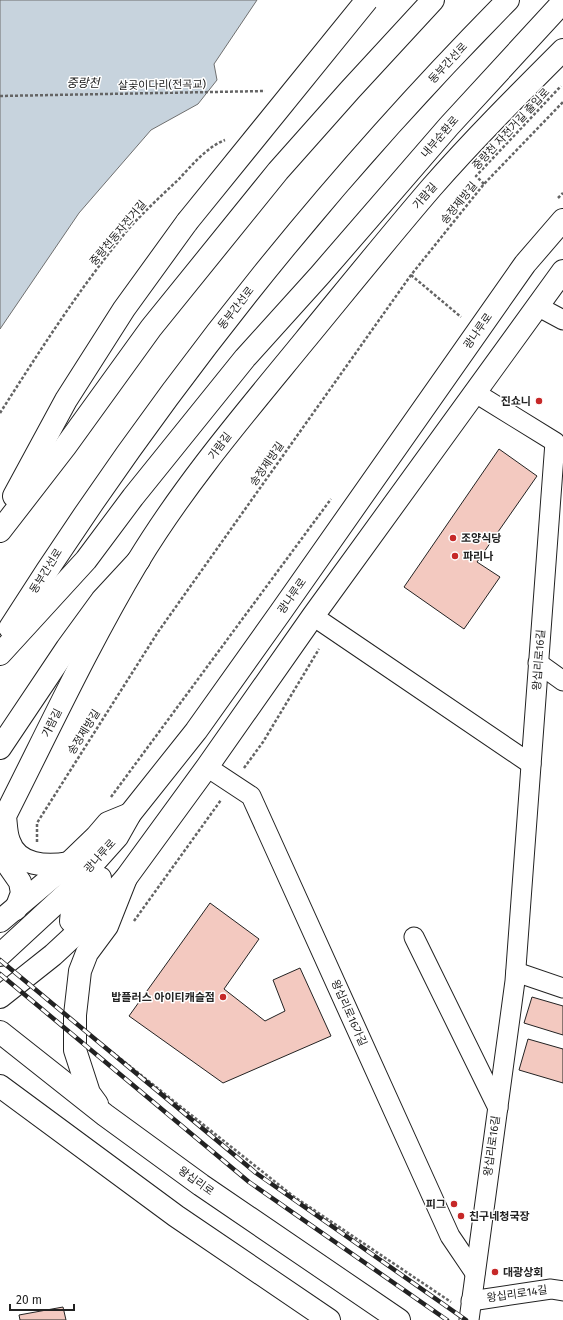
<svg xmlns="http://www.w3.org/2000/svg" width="563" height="1320" viewBox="0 0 563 1320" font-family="'Fira Sans','Noto Sans KR',sans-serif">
<rect width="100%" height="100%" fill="#fff"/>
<path fill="#c7d3dd" stroke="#6f6f6f" d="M0 0H257L214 64 217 80 198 104 151 130 79 213 0 329Z"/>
<g fill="#f3c9c0" stroke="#222">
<path d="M499 449 537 476 477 562 500 577 464 629 404 587Z"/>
<path d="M210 903 259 939 224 989 265 1021 285 1011 273 980 300 968 331 1036 223 1083 129 1016Z"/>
<path d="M532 997 563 1006V1035L524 1023Z"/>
<path d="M528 1039 563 1049V1083L519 1070Z"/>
<path d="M63 1307 66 1320H20L19 1315Z"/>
</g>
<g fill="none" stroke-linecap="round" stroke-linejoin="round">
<g stroke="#222" stroke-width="21">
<g id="minor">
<path d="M537 306 563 320"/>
<path d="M313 616 531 764"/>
<path d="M538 663 563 681"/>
<path d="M207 767 251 796 450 1236 475 1273"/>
<path d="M414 937 498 1108"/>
<path d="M516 972 563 988"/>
<path d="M471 1301 551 1289 563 1291"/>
<path d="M469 1320 515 981 555 442 474 392"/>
</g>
</g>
<g stroke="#222" stroke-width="24">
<path id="tertiary" d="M69 863C47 867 17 866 9 841 6 834 6 824 5 816 48 731 89 643 138 561 186 482 247 411 305 340 347 289 388 238 431 188 473 140 518 95 563 50"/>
</g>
<g stroke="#222" stroke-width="24">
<g id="secondary">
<path d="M0 748 67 648 102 600 139 560"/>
<path d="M80 930 71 921 72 911 100 878"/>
<path d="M0 955 66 894 117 837 130 814 196 731 280 613 525 264 563 220"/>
<path d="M0 997 53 955 80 930 126 878 207 767 313 616 563 271"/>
</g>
</g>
<g stroke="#222" stroke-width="24">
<g id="primary">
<path d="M0 828 5 816"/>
<path d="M0 853 20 882 22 893 16 909"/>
<path d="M0 921 69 863 96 837 108 823 130 814"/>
<path d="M0 1032 105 1115 201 1185 399 1320"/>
<path d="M0 1086 176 1216 329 1320"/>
<path d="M97 1104 89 1093 75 1050V1015L80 971 87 953 107 926 126 878"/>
</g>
</g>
<g stroke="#222" stroke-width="24">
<g id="trunk">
<path d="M14 496 66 400 124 309 187 222"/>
<path d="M0 531 65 447 151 328 278 171 350 90 433 0"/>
<path d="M10 628C153 402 320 190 508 0"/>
<path d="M0 654 86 560 133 497 245 358 320 275 449 126 563 2"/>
</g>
</g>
<g stroke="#646464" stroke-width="2.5" stroke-dasharray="3 2" stroke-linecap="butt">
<path d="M0 96 265 91"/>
<path d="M484 184 476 176 561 86"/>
<path d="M558 198 563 193"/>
<path d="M411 275 461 317"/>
<path d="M0 413C41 349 82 284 131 226 146 210 163 194 179 179 192 165 207 147 225 140"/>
<path d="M244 768 263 742 319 649"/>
<path d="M111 797 331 499"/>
<path d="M37 842V823L158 632 411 275 484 184 563 102"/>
<path d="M134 921 221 800"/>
<path d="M97 1040 293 1196 451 1302"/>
</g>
<use href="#minor" stroke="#fff" stroke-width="19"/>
<use href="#tertiary" stroke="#fff" stroke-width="22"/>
<use href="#secondary" stroke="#fff" stroke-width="22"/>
<use href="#primary" stroke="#fff" stroke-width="22"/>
<use href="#trunk" stroke="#fff" stroke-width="22"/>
<g stroke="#222" stroke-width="4.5">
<g id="rail">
<path d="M0 960 256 1173 466 1320"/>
<path d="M0 974 249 1182 447 1320"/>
</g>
</g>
<use href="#rail" stroke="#fff" stroke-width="3" stroke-dasharray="9" stroke-linecap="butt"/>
<g stroke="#222" stroke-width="24" stroke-linecap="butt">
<path id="trunk-bridge" d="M187 222 367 0"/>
</g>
<use href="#trunk-bridge" stroke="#fff" stroke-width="22"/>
</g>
<g fill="#c62828" stroke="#fff" stroke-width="1.5">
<circle cx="539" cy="401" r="4"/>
<circle cx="453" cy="538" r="4"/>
<circle cx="455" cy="556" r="4"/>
<circle cx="223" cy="997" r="4"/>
<circle cx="454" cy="1204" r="4"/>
<circle cx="461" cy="1216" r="4"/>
<circle cx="495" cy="1272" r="4"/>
</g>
<g text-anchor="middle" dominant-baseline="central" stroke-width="3" stroke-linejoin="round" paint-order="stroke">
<g font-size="11" fill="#222" stroke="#fff">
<text transform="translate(448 63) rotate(-47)">동부간선로</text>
<text transform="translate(162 85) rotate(-1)">살곶이다리(전곡교)</text>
<text transform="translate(511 129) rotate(-47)">중랑천 자전거길 출입로</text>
<text transform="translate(440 137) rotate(-49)">내부순환로</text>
<text transform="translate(425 196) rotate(-49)">가람길</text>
<text transform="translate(459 203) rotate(-51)">송정제방길</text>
<text transform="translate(118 233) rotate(-50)">중랑천동자전거길</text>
<text transform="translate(236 308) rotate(-52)">동부간선로</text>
<text transform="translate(478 331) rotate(-55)">광나루로</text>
<text transform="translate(220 446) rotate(-53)">가람길</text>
<text transform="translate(267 464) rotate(-55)">송정제방길</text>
<text transform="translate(46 571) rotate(-58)">동부간선로</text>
<text transform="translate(292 596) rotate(-55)">광나루로</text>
<text transform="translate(539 660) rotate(-86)">왕십리로16길</text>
<text transform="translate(52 723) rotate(-63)">가람길</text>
<text transform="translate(84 732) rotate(-58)">송정제방길</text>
<text transform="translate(100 856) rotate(-48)">광나루로</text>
<text transform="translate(349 1013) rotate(66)">왕십리로16가길</text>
<text transform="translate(492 1146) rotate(-82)">왕십리로16길</text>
<text transform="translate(196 1181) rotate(36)">왕십리로</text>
<text transform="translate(517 1294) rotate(-8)">왕십리로14길</text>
</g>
<g font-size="11" font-weight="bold" fill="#222" stroke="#fff" text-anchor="start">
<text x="531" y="401" text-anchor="end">진쇼니</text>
<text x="461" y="538">조양식당</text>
<text x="463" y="556">파리나</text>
<text x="215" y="997" text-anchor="end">밥플러스 아이티캐슬점</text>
<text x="446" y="1204" text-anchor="end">피그</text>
<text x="469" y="1216">친구네청국장</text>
<text x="503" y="1272">대광상회</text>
</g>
<g font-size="12" font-style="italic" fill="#222" stroke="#fff">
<text x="83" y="83">중랑천</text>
</g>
</g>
<path d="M10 1304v6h64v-6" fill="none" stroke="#222222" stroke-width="2"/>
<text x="16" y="1304" font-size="12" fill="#222222" stroke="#ffffff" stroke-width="3" paint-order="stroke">20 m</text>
</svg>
